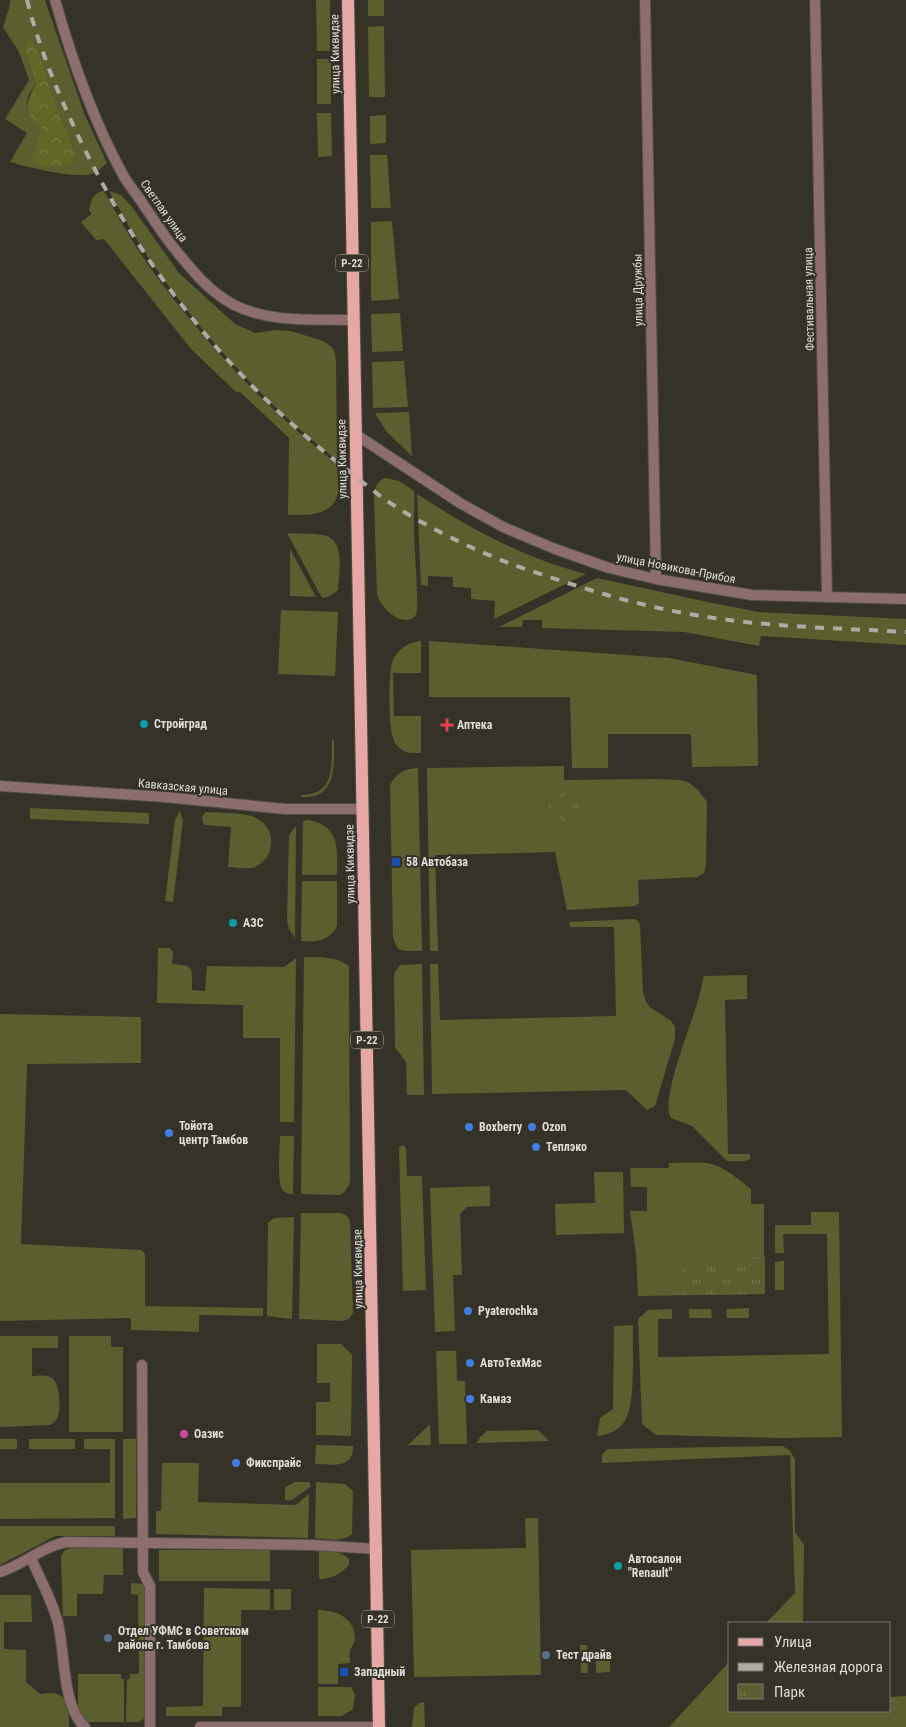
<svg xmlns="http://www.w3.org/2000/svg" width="906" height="1727" viewBox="0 0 906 1727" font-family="'Roboto Condensed',sans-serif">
<defs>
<pattern id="forest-crowns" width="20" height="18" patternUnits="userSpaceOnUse" patternTransform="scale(1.25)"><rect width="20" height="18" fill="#626728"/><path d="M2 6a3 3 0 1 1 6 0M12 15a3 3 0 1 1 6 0" fill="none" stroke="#787c46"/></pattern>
<pattern id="park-tufts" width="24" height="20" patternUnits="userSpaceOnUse" patternTransform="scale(1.25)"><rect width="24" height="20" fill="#5b5f2f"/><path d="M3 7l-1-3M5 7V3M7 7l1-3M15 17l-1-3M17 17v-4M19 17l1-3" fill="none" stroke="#72754c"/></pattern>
</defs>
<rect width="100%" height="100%" fill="#353228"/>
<g fill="#5b5f2f" fill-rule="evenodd">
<path d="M10 0H45L84 113 107 163C102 167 98 172 91 174 74 179 28 167 10 162L27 133 5 119 29 80 19 52 3 27 10 5ZM25 53 54 101 75 152C59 141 23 123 27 101 28 95 33 88 36 83Z"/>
<path d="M316 0H330V51H317Z"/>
<rect x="368" y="0" width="16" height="16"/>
<path d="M384 26 385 97H369L368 27Z"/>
<rect x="317" y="59" width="14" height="45"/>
<path d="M317 113H331L332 156 318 157Z"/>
<path d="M386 115V143L370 144V116Z"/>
<path d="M370 155H387L391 208H371Z"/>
<path d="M104 191C118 216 132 242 149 266 202 340 265 408 337 464 337 473 339 483 338 492 334 517 306 515 288 515L289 438 239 391 237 393 234 390 191 349 104 239 96 240 81 222 92 214 89 210C91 201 93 192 104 191Z"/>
<path d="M109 191 121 195 132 207 179 273 235 324 255 333 277 330 291 331 323 341 332 347 335 353 336 363 337 460C266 405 203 336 152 263 136 240 123 215 109 191Z"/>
<path d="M392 221 399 299 371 301V222Z"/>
<path d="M400 313 403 351 372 352 371 314Z"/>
<path d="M404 361 408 407 373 408 372 362Z"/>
<path d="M409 412 412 456 386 431 375 413Z"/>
<path d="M386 478 399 481 414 491C415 503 414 514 414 526 414 550 417 574 417 598 417 603 418 609 416 614 414 620 406 621 400 619 389 615 382 606 377 595L374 497C375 488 376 481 386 478Z"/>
<path d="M417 494C469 528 525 559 586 574L494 619 495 601 471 599V588L453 587V577L428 576V586L421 585Z"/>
<path d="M287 533C299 534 312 533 323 535 346 539 339 573 338 590 334 594 329 597 322 598Z"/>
<path d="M290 549 316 597 290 596Z"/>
<path d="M597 578 707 602 759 612 906 619V645L761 636 759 646 684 632 542 628V620H523L522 627H499Z"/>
<path d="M281 610 338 612 335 676 278 674Z"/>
<path d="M421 641V673H393L394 716H421V753C415 753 407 754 402 750 397 747 393 740 392 734 389 722 388 670 393 660 398 649 409 642 421 641Z"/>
<path d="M429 641 669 658 757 675 758 766 692 767 691 734H608V768H572L570 697H429Z"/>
<path d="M332 740H334C334 766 337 799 301 797V795C336 795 331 765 332 740Z"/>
<path d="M564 766V780L653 779 680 780 688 782 698 790 707 802 706 865 704 873 697 877 638 880 639 903 635 906 567 910 555 852 435 855 438 951H430L427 768Z"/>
<path d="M418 768 422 951H406L398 949 393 937 390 785C397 772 404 769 418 768Z"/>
<path d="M30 808 149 813V824L30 819Z"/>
<path d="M180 811 183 821 173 902 165 901 175 820Z"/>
<path d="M206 812C220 813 245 812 256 818 277 827 276 858 255 867 247 870 237 867 228 867L231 827 205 825C201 821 201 816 206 812Z"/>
<path d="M309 820C341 827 337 849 337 875H302L303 821Z"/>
<path d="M296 826 295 938 289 929 287 920 289 835Z"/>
<path d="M302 881H337V926C330 941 316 942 301 941Z"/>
<path d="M634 919 638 921 640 925 643 992 646 1002 651 1008 670 1020 675 1026V1039L655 1106 647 1110 626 1090 432 1094 430 964H438L440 1020 616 1016 614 927H570L569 922Z"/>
<path d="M158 948H170L173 952 172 964C197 965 191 970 192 990L205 991 207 966 284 967 296 958 294 1122H280V1038H243V1005L157 1003Z"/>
<path d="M304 957C320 957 335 956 349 966L350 1181C348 1188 346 1191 340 1195L301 1194Z"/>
<path d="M422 964 424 1095H407L406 1062 395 1047 394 976 395 972 400 965Z"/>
<path d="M747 975V999L725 1000 728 1154H750V1159L745 1161H727L692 1126 671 1118C660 1103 689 1029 695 1010 699 999 701 987 704 976Z"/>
<path d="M0 1014 141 1017V1063L27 1064 21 1244 141 1250 144 1252 145 1255V1306L263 1308V1316L199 1315V1332L131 1330V1318L0 1321Z"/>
<path d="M280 1136H294L293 1194C288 1194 285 1193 282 1189 277 1181 280 1147 280 1136Z"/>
<path d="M403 1145 406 1148 407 1176H422L426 1290 403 1291 399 1151V1147Z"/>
<path d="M669 1163C681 1163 694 1162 706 1163 723 1165 738 1179 751 1189V1204H764V1294L638 1296 636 1253 630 1211H647V1187H631L630 1168H669Z"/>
<path d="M594 1172H623L624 1233 556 1235 555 1204 595 1203Z"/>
<path d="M490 1186V1206L467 1207 460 1214 462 1275H453L455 1331 435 1332 430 1188Z"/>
<path d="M811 1212H839L842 1437 783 1438 656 1435 642 1424 638 1319 648 1310 672 1309V1319H658V1357L829 1354 827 1234H783L784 1253H775V1225H811Z"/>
<path d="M301 1213H341L347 1216 350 1221 353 1313 349 1319 342 1321 299 1319Z"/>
<path d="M294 1217 292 1319 267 1316 268 1223 274 1218Z"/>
<path d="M784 1261V1290H775V1262Z"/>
<path d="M749 1308V1318H727L726 1309Z"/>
<path d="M689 1309H711L712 1318H689Z"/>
<path d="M633 1325C632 1349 636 1400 626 1419 620 1430 609 1435 597 1436L600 1418 613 1409 614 1326Z"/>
<path d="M0 1336H58V1348H32V1376C38 1376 46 1374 52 1378 60 1384 61 1408 58 1417 56 1421 53 1423 50 1425L0 1427Z"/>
<path d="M69 1336H111V1347H123V1432H69Z"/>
<path d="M317 1344H341L352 1355 351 1436 316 1435V1402H330V1383H317Z"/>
<path d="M436 1351H456L457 1381H465L467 1444H439Z"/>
<path d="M430 1424 431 1445H408Z"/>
<path d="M535 1430H538L549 1441 477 1443 481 1436 487 1431Z"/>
<rect x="0" y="1439" width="17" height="10"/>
<rect x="29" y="1439" width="46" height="10"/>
<path d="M84 1439H115V1518L0 1519V1483H110V1449H84Z"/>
<path d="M123 1439H136V1518L123 1519Z"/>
<path d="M316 1445 353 1446C353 1470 333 1464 315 1464Z"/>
<path d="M783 1446 790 1451 795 1459V1532L804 1545 803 1623H766L795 1593 790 1455 602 1463V1455L607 1449Z"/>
<path d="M162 1463H199L198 1502 296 1505 309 1494 308 1538 156 1534V1511H161Z"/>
<path d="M295 1482H310V1487L292 1500H285V1487Z"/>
<path d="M316 1482 345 1484 353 1491 352 1534C342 1543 327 1539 315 1538Z"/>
<path d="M525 1518H538L541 1675 414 1677 411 1550 526 1548Z"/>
<path d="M0 1526H115V1536H55L0 1565Z"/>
<path d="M74 1547H123V1575H104L103 1594H77V1616H63L61 1557 65 1550Z"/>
<rect x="159" y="1550" width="111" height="31"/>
<path d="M319 1550C330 1550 341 1551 349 1559V1565C340 1574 332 1579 319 1579Z"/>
<path d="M131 1583 146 1584 145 1718 139 1722H126L127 1679H130V1674H139V1671L138 1595 131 1594Z"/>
<path d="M204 1588 270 1589V1610H241V1707H222V1716H166V1707L203 1706Z"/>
<rect x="274" y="1589" width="17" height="21"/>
<path d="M0 1595H31L32 1622H4V1649L26 1650V1682L40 1694C45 1694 52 1692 57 1694 70 1698 69 1716 69 1727H0Z"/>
<path d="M318 1610C336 1610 356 1618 355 1640 354 1644 351 1647 350 1651 349 1655 350 1660 350 1663L338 1664V1684H318Z"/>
<path d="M580 1645H587L588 1673H581Z"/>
<path d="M610 1656V1672L596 1673V1657Z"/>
<path d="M730 1661V1711H890V1697L906 1696V1727H669Z"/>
<path d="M78 1674H121V1679H124V1722H85L78 1707Z"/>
<path d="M318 1687H351L355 1695 353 1709 342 1716H318Z"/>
<path d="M424 1702 425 1727H412L414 1708 419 1703Z"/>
</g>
<path fill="url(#forest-crowns)" d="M26 42H32L38 52 54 101 75 152 72 162 67 165 46 167 36 164 33 159 41 129C22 109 25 107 36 83L25 52Z"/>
<g fill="url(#park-tufts)">
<path d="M564 791 584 812 568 827 548 806Z"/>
<path d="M765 1257V1294L684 1295 683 1259Z"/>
</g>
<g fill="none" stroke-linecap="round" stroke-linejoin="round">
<g stroke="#504d44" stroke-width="12">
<g id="minor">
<path d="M55 0C72 60 92 118 122 173 127 183 135 192 141 201 152 217 162 233 174 248 192 270 208 291 234 305 270 323 314 319 353 320"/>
<path d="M645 0 656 579"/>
<path d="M815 0 827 597"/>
<path d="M0 786 165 797 285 809H363"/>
<path d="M142 1365 143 1572 150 1586V1727"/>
<path d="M31 1558C40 1579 52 1600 58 1623 65 1651 62 1708 85 1727"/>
<path d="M0 1572C23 1565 43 1546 67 1542L313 1545 377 1549"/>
<path d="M200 1727H379"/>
</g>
</g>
<g stroke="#504d44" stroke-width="12">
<path id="tertiary" d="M355 434 460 503 503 527 555 549 609 568 656 579 752 595 906 599"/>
</g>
<g stroke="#504d44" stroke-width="14">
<path id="primary" d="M348 0 379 1727"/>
</g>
<use href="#minor" stroke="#8c6e6d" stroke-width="10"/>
<use href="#tertiary" stroke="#8c6e6d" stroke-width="10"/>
<use href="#primary" stroke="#e5a8a6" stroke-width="12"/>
<path stroke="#adaba4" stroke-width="4" stroke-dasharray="9 9" stroke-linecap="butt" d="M27 0C38 44 55 86 74 127 137 263 230 381 350 472 361 481 372 490 383 498 418 523 473 550 514 565 572 585 633 605 695 615 764 627 836 628 906 632"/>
</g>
<g fill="#0f9aa8" stroke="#353228" stroke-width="2">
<circle cx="144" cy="724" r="5"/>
<circle cx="233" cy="923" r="5"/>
<circle cx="618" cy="1566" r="5"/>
</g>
<path fill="#e0444e" stroke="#353228" stroke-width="2" d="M444.5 717.5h5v5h5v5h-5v5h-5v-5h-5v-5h5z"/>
<g fill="#1a4fb4" stroke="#353228" stroke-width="2">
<rect x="391" y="857" width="10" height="10" rx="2.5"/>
<rect x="339" y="1667" width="10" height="10" rx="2.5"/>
</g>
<g fill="#3f7fe0" stroke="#353228" stroke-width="2">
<circle cx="469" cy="1127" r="5"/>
<circle cx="532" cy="1127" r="5"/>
<circle cx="169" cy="1133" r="5"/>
<circle cx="536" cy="1147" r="5"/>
<circle cx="468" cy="1311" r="5"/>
<circle cx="470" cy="1363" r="5"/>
<circle cx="470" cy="1399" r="5"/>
<circle cx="236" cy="1463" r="5"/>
</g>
<circle fill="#d1479c" stroke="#353228" stroke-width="2" cx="184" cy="1434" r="5"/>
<g fill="#5c6f8a" stroke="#353228" stroke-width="2">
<circle cx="108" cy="1638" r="5"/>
<circle cx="546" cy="1655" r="5"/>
</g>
<g text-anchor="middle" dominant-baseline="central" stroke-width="4" stroke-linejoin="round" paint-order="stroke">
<g fill="#353228" stroke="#aba9a2" stroke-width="1">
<rect x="336" y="254.5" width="32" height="17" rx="4"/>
<rect x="351" y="1031.5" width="32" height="17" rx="4"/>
<rect x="362" y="1610.5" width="32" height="17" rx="4"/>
</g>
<g font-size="11" font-weight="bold" fill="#dddcd6">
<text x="352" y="263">Р-22</text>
<text x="367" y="1040">Р-22</text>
<text x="378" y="1619">Р-22</text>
</g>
<g font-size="12" fill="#dddcd6" stroke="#353228">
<text transform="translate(335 54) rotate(-91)">улица Киквидзе</text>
<text transform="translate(164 211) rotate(55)">Светлая улица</text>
<text transform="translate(638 290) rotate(-91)">улица Дружбы</text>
<text transform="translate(809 299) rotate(-91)">Фестивальная улица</text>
<text transform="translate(342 459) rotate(-91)">улица Киквидзе</text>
<text transform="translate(676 568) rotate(11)">улица Новикова-Прибоя</text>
<text transform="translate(183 787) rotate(5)">Кавказская улица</text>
<text transform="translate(350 864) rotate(-91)">улица Киквидзе</text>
<text transform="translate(358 1269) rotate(-91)">улица Киквидзе</text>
</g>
<g font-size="12" font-weight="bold" fill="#dddcd6" stroke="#353228" text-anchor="start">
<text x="154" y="724">Стройград</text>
<text x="457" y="725">Аптека</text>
<text x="406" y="862">58 Автобаза</text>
<text x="243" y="923">АЗС</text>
<text x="179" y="1126">Тойота<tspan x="179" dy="14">центр Тамбов</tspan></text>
<text x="479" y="1127">Boxberry</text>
<text x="542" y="1127">Ozon</text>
<text x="546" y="1147">Теплэко</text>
<text x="478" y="1311">Pyaterochka</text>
<text x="480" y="1363">АвтоТехМас</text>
<text x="480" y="1399">Камаз</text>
<text x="194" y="1434">Оазис</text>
<text x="246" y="1463">Фикспрайс</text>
<text x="628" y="1559">Автосалон<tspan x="628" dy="14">"Renault"</tspan></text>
<text x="118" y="1631">Отдел УФМС в Советском<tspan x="118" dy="14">районе г. Тамбова</tspan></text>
<text x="556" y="1655">Тест драйв</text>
<text x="354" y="1672">Западный</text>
</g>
</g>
<rect x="728" y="1622" width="162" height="90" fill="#353228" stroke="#78766e"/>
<rect x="738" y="1638" width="25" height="8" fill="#e5a8a6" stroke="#78766e"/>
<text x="774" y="1647" font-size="15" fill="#dddcd6">Улица</text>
<rect x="738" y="1663" width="25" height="8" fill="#adaba4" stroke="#78766e"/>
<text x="774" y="1672" font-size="15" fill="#dddcd6">Железная дорога</text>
<rect x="738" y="1684" width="25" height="15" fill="url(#park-tufts)" stroke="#78766e"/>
<text x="774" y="1697" font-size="15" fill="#dddcd6">Парк</text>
</svg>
